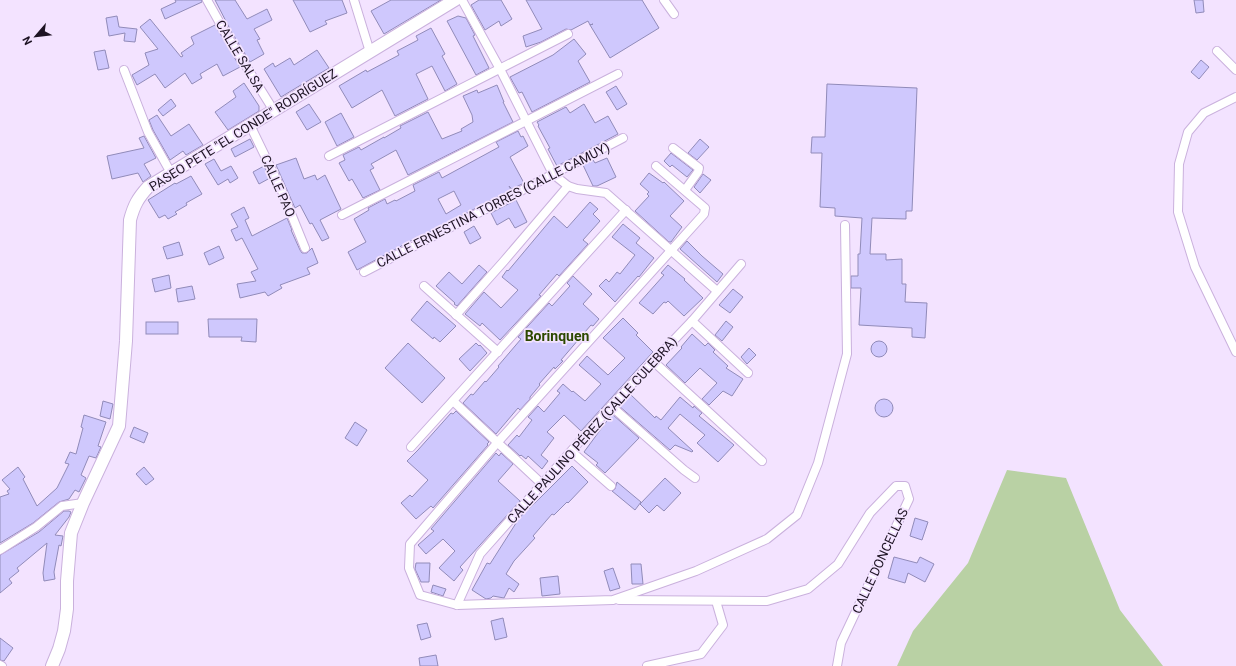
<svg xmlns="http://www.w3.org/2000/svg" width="1236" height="666" viewBox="0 0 1236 666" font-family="Roboto,sans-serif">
<rect width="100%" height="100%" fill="#f3e3ff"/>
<path fill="#b9d1a4" d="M1007 470 1066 478 1120 610 1163 666H897L913 631 968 563Z"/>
<g fill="#cfc8fd" stroke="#918bb9" fill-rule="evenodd">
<path d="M175 0H202V2L165 19 161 9 176 2Z"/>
<path d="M215 0H235L247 19 267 9 272 20 254 29 260 39 257 40 264 54 250 62 231 31Z"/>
<path d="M293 0H342L347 13 325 21 327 24 310 32Z"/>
<path d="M391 0H441L384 34 371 11Z"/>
<path d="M479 0H501L512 19 501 26 499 21 485 30 471 5Z"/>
<path d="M526 0H642L659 28 610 58 590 25 593 24 590 25 588 21 571 30 566 29 541 42 526 47 523 36 542 29Z"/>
<path d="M1194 0H1203L1204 12 1196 13Z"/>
<path d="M117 16 119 27 137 29 135 42 124 41 125 33 109 36 106 18Z"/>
<path d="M458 16 466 18 475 35 473 36 489 68 476 75 447 21Z"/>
<path d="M150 19 181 57 183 56 181 53 194 44 191 37 215 25 240 67 223 76 217 64 200 74 202 78 192 84 185 73 165 88 155 74 137 85 132 75 149 65 145 53 158 49 140 27Z"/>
<path d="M431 28 445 54 442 56 457 84 445 91 432 66 416 74 428 99 395 116 382 90 352 108 339 86 366 70 367 72 399 55 397 51 418 40 416 36Z"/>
<path d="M574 39 586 54 578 61 590 82 532 112 522 92 519 93 510 77 553 55Z"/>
<path d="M105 50 109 68 98 70 94 52Z"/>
<path d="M317 50 329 68 281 97 264 69 273 63 275 67 290 58 294 65Z"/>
<path d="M1201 60 1209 67 1199 79 1191 72Z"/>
<path d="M244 83 259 106V111L228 130 215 112 236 97 233 91Z"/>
<path d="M827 84 917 88 912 211H906V219L872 218 870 254H886V260L902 259V284H906L905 302 927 303 925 338 912 337V328L859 325 861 288H851V276H858V254H860L862 218 835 216V208L820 207 822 153H811L812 137H825Z"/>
<path d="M497 85 504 102H503L513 122 408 175 396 150 371 164 374 168 370 170 380 190 363 198 352 179 349 181 339 163 345 160 343 155 359 147 361 150 384 137V138L401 128 400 126 428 112 442 139 462 131 461 129 473 122 472 115 463 96 477 90 478 93Z"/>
<path d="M616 86 627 104 617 110 606 92Z"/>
<path d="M171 99 176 106 163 116 158 110Z"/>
<path d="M309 104 321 122 307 130 296 112Z"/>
<path d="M584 104 595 123 608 116 618 134 557 166 548 149 550 148 538 126 539 125 537 122 566 107 570 113Z"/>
<path d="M341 113 354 137 337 146 325 122Z"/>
<path d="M157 115 171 136 189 124 203 145 186 155 183 151 170 160 153 130 149 120Z"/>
<path d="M518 131 521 137 523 136 528 146 510 157 524 183 512 189 509 186 511 190 424 235 418 238V237L357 270 348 252 366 242 354 219 369 210 368 208 385 199 387 204 395 200 396 201 415 191 413 185 439 172 442 178 499 147 496 142ZM454 191 461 205 446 214 438 199Z"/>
<path d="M144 136 156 158 144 164 151 176 143 182 138 173 112 179 107 156 144 148 139 138Z"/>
<path d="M250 139 254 147 235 157 231 149Z"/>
<path d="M700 139 709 147 697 160 688 153Z"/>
<path d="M671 153 693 170 687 177 672 165 670 167 664 161Z"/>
<path d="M296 158 304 179 315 175 317 180 325 175 341 209 320 220 329 238 322 241 312 223 310 224 300 205 295 208 276 165Z"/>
<path d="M607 158 616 177 597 186H593L583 165 593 160 595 163Z"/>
<path d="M214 159 221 171 231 166 238 178 230 183 228 179 218 185 205 164Z"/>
<path d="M264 166 270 178 259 184 253 172Z"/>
<path d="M649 173 663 183 664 182 684 201 670 216 682 227 671 242H669L635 211 649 196 647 194 649 192 640 184Z"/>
<path d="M703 174 711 180 700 193 694 187Z"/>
<path d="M191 176 202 194 186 203 187 205 175 212 177 214 168 219 165 215 159 218 148 200 175 183 176 184Z"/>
<path d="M516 200 527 222 515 228 509 218 497 225 491 213Z"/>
<path d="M590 202 598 209 593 214 600 221 583 240 588 244 559 276 557 274 539 295 541 296 500 340 482 323 480 326 465 314 484 292 501 308 518 290 502 277 507 270 508 271 554 216 567 228Z"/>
<path d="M244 207 249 218 245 220 252 236 287 218 292 230H291L300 250 302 253H307L312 248 318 263 307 268 310 274 280 285 282 288 268 296 265 292 240 298 237 284 256 281 251 272 258 269 242 238 236 241 231 230 238 227 231 214Z"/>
<path d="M623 224 640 238 636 243 654 258 639 277 638 276 615 302 599 286 606 279 609 282 617 272 620 274 635 255 612 237Z"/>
<path d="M474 226 481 238 470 244 464 232Z"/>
<path d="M687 241 702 256 723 274 717 282 680 249Z"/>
<path d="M179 242 183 255 167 259 163 247Z"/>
<path d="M219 246 224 258 209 265 204 253Z"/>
<path d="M479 265 487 272 457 306 454 304 455 303 436 286 449 272 462 284Z"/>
<path d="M668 265 685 279 684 280 703 298 684 316 668 301 666 303 664 302 653 314 639 303 664 275 661 273Z"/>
<path d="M169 275 171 288 155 292 152 279Z"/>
<path d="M573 276 592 294 583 304 599 319 593 326 591 325 561 360 563 361 555 369 554 367 539 384 540 385 530 397V399L520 410 518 408 496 434 463 403 471 394 473 395 485 381 486 382 499 367 498 366 521 339 518 337 549 303 552 306 570 286 567 283Z"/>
<path d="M192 286 195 299 178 302 176 289Z"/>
<path d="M733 289 743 297 730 313 719 305Z"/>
<path d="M427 301 456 326 440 342 434 337 433 339 411 320Z"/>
<path d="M623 318 638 333 636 335 653 352 581 431 564 415 547 432 554 438 541 455 548 461 542 469 528 456 526 459 521 455 520 456 508 445 517 435 519 437 532 420 528 417 538 406 544 412 560 393 557 391 563 384 572 392 573 391 585 401 601 384 579 365 587 356 608 375 625 358 603 338Z"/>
<path d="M208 319H257L256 342 241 341 242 337H209Z"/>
<path d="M726 321 733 327 722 341 715 335Z"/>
<rect x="146" y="322" width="32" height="12"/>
<path d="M692 334 705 346 708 343 715 350 713 352 728 366 726 368 743 379 732 396 723 391 709 405 702 399 717 383 700 368 685 383 666 365 682 348 681 347Z"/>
<circle cx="879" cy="349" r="8"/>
<path d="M408 343 445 378 422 403 385 368Z"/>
<path d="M476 343 479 346 480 345 487 353 470 371 459 359Z"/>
<path d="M749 348 756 355 747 364 741 357Z"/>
<path d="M630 394 655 418 656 416 661 420 680 397 693 408 694 406 702 413 699 416 734 445 718 462 697 443 705 435 680 414 668 428 693 451 692 452 675 445 670 450 619 406Z"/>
<circle cx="884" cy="408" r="9"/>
<path d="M103 401 113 404 110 419 100 416Z"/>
<path d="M456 411 489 442 487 444 488 445 433 508 431 506 416 519 401 503 410 495 412 497 428 480 407 461 418 450 451 413 453 414Z"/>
<path d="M612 414 639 438 605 473 596 465 598 463 584 452Z"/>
<path d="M84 415 106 422 98 446 101 447 96 458 89 456 81 475 86 478 79 492 75 490 69 499 59 502 33 523 0 543V497L9 494 7 491 10 489 2 480 18 467 25 477 23 479 37 506 57 488 69 464 65 463 70 452 76 454 83 428 81 427Z"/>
<path d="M355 422 367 430 357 446 345 438Z"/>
<path d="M134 427 148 433 144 443 130 437Z"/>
<path d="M496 453 499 456 501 453 513 464 498 481 520 501 460 567 463 570 454 581 439 568 455 551 443 539 426 554 418 545 434 531 431 529Z"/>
<path d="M572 466 588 482 568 503 567 502 554 515 552 514 533 536 535 538 514 561 506 574 519 584 514 592 509 588 504 598 493 596 491 598 486 599 472 590 487 563 490 564 518 520 528 508 529 509Z"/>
<path d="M144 467 154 479 146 485 136 474Z"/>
<path d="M665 478 681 493 664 511 657 505 649 513 640 504Z"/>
<path d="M617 482 641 502 635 510 612 491 615 489Z"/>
<path d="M64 511H69L71 512 69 517 55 535 63 536 61 546 59 545 54 572 55 579 44 581 43 573 47 543 17 568 19 571 9 579 12 583 0 593V555L39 532Z"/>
<path d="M915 518 928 522 922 540 910 536Z"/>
<path d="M894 557 917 563 920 557 934 564 925 582 908 573 905 583 888 578Z"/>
<path d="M416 563H430L429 582H421L415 569Z"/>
<path d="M631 564H641L643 584H632Z"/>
<path d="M613 568 620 588 610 591 604 571Z"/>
<path d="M558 576 560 594 542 596 540 578Z"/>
<path d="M433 585 446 589 443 596 431 592Z"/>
<path d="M503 618 507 637 495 640 491 621Z"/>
<path d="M427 623 431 637 421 640 417 625Z"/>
<path d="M0 638 13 648 4 661 0 660Z"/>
<path d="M436 655 438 666H420L419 658Z"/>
</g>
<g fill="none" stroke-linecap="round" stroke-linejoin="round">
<g stroke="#cab1dd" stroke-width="10">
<g id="street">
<path d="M207 0 226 34 274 111"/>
<path d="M354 0 370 52"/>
<path d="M462 0 500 69 553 174 568 186 577 189 606 193 717 291"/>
<path d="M664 0 674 14"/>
<path d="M1217 51 1236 70"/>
<path d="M124 70 148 132 171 173"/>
<path d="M1236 97 1204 113 1188 132 1179 164 1178 212 1195 267 1236 352"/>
<path d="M250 125 281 189 305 248"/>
<path d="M673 148 699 168 698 172 685 190"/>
<path d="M329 156 568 34"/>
<path d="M656 166 705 208 704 214 497 443 410 544 409 568 420 595 457 605 613 600 696 571 767 539 797 515 818 463 847 354 845 225"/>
<path d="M342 215 618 74"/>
<path d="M364 272 623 138"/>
<path d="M424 286 498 352"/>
<path d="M456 315 504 261 568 186"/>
<path d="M692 321 748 373"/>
<path d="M653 361 762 461"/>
<path d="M453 401 542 484"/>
<path d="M611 406 684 470 695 478"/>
<path d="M411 447 626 210"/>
<path d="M572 452 611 486"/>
<path d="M0 550 36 527 62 506 83 503"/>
<path d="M619 600 767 601 808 589 838 564 870 513 896 486H905L909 499 841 643 837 666"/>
<path d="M457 605 480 554 611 406 692 321 741 264"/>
<path d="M0 665 2 666"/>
<path d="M647 666 701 654 723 625 716 601"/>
</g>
</g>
<g stroke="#cab1dd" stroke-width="14">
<path id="secondary" d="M52 666 59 649 64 631 67 609V581L71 533 83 503 119 426 126 341 130 220C134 205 138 198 148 187L455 0"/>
</g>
<use href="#street" stroke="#fff" stroke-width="8"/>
<use href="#secondary" stroke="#fff" stroke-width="12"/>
</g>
<g text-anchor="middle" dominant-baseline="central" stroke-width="3.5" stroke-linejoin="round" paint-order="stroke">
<g font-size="13" fill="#1d1323" stroke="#f3e3ff">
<text transform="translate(240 56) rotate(59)">CALLE SALSA</text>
<text transform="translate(243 130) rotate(-32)">PASEO PETE "EL CONDE" RODRÍGUEZ</text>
<text transform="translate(278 186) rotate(66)">CALLE PAO</text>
<text transform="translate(493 205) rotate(-27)">CALLE ERNESTINA TORRES (CALLE CAMUY)</text>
<text transform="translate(592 430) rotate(-48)">CALLE PAULINO PÉREZ (CALLE CULEBRA)</text>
<text transform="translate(880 561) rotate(-65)">CALLE DONCELLAS</text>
</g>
<g font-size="14" font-weight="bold" fill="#2c4800" stroke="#f3e3ff">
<text x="557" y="336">Borinquen</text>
</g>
</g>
<g transform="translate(36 36) rotate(242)" stroke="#f3e3ff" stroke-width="3" paint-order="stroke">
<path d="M0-3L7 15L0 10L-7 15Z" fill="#1d1323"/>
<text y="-6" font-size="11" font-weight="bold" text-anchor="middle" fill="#1d1323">N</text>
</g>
</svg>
